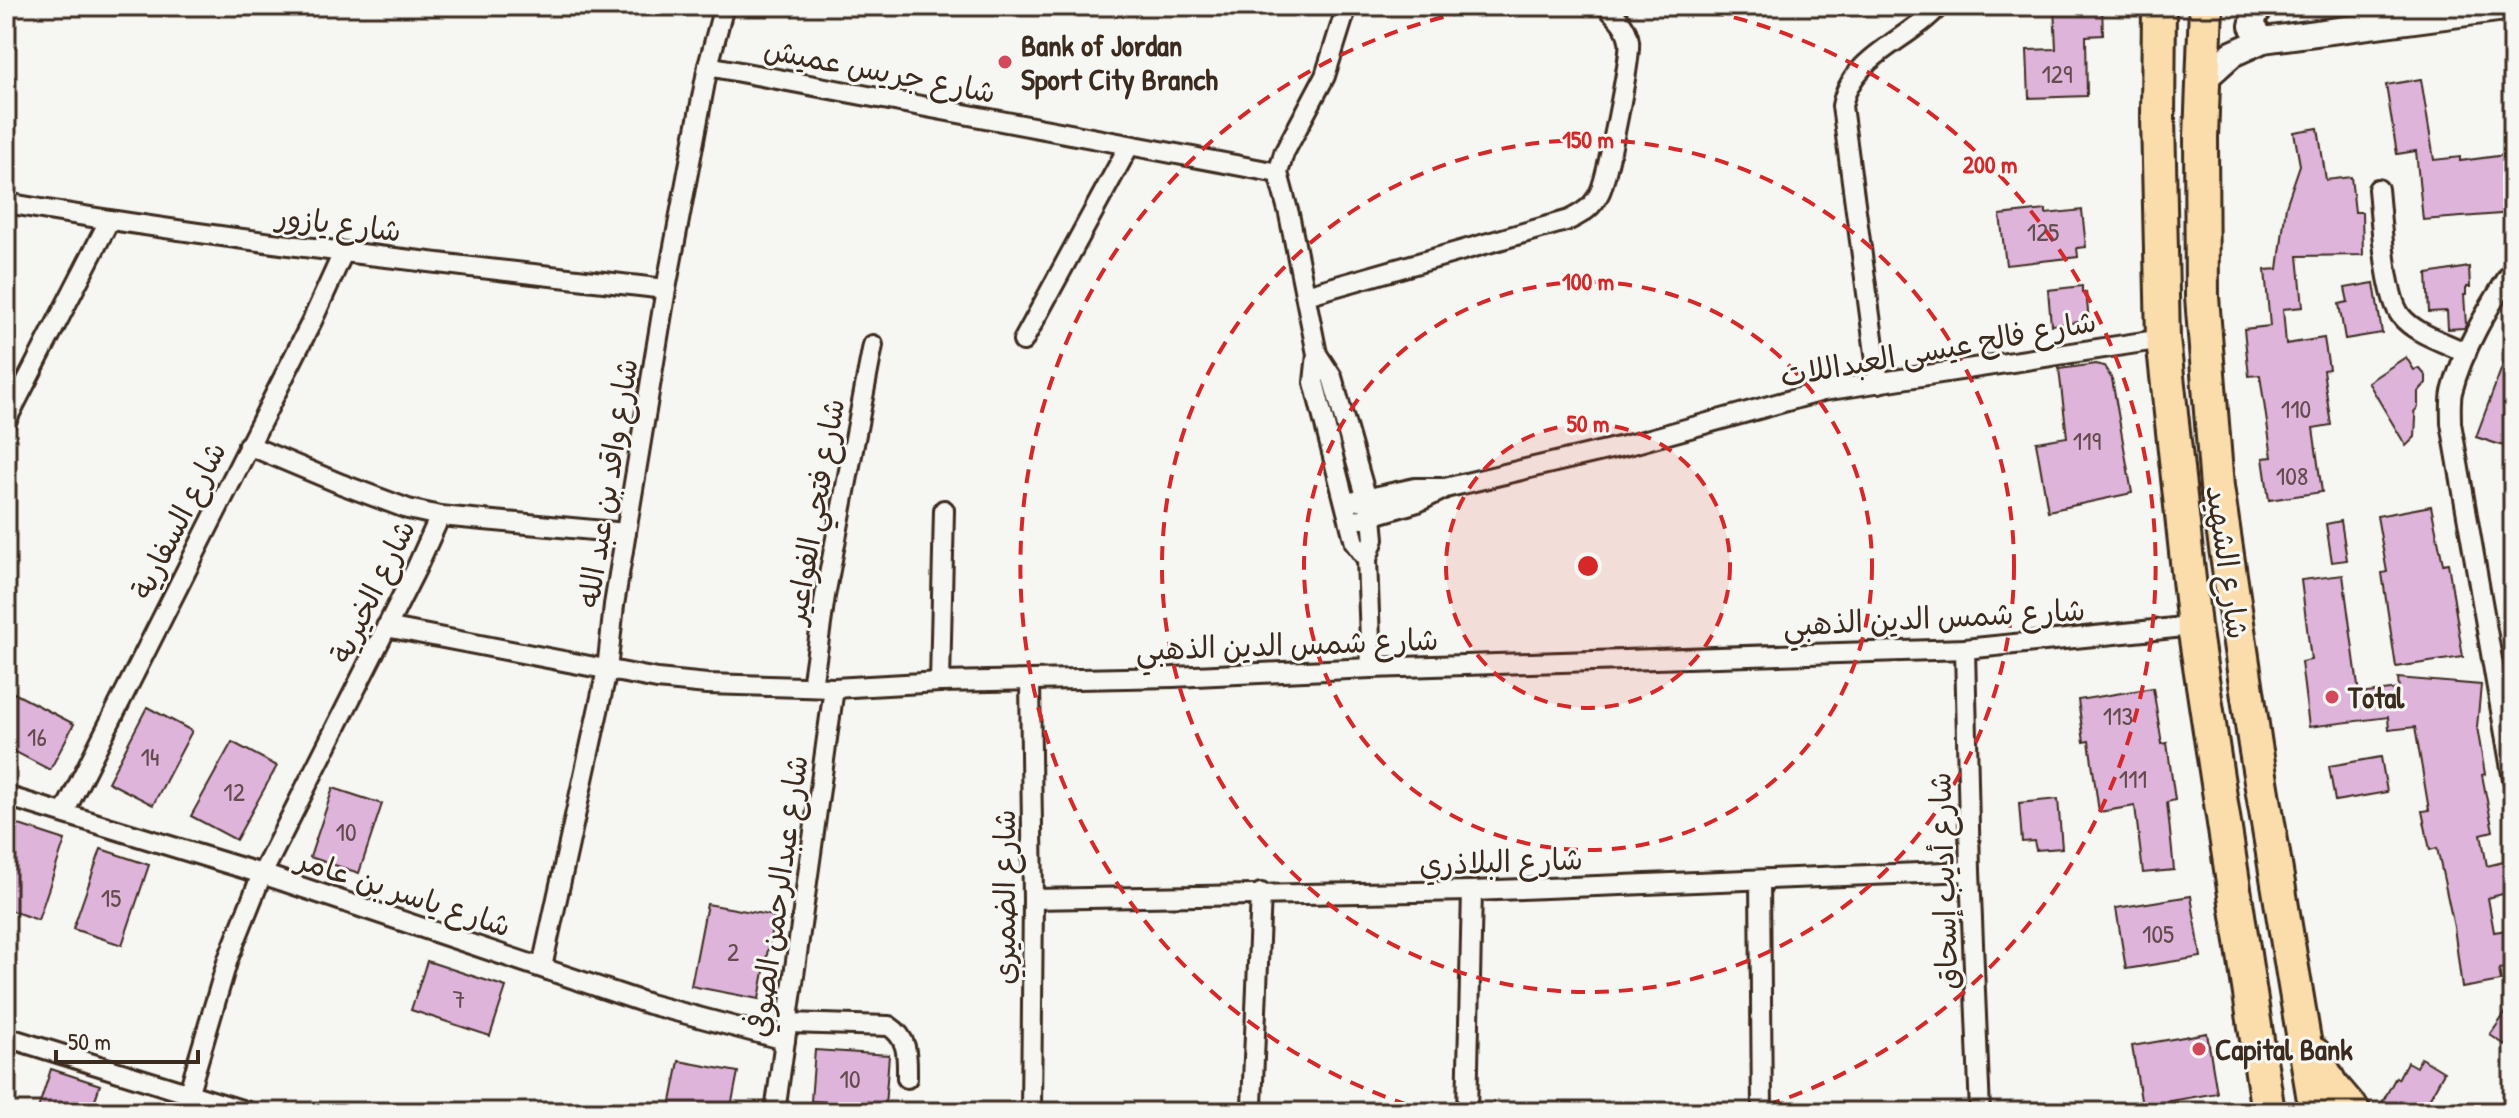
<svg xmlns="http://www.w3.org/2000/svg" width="2519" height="1118" viewBox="0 0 2519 1118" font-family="'Patrick Hand','Playpen Sans Arabic',sans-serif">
<rect width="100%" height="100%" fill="#f6f6f2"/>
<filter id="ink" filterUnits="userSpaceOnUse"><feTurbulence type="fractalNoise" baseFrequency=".0125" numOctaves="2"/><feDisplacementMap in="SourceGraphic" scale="16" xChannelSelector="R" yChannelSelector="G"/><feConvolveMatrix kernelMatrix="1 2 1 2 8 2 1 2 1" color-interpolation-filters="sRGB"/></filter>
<g filter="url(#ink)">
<g fill="#deb4db" stroke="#3b2a1e" stroke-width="2">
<path d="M2054 6H2102L2103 35 2086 36 2087 96 2029 98 2027 50 2056 49Z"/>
<path d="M2421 79 2434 160 2460 157V161L2513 154V213L2423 220 2416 151 2397 154 2386 85Z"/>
<path d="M2318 128 2326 180 2351 177 2355 212H2362L2363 255 2298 256 2303 307 2283 309 2286 344 2324 338 2329 369 2323 370 2331 425 2313 428 2322 492 2269 500 2263 458 2272 457 2260 375 2249 376 2244 329 2270 326 2265 270 2278 269 2286 206 2300 165 2294 132Z"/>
<path d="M2046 210V214L2082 210 2086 247 2077 248 2078 257 2006 265 2000 215Z"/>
<path d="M2469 267 2470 287H2466V295H2464L2466 325 2464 328 2448 329 2447 311 2429 312 2427 274Z"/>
<path d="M2374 283 2382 333 2345 339 2339 304 2348 302 2345 288Z"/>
<path d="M2082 286V293L2086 292 2089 321 2051 325 2048 290Z"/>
<path d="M2512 340H2513V449L2476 437Z"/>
<path d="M2406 357 2414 370 2419 368 2426 376V383L2418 392V407L2414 412 2416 418 2415 437 2406 446 2368 382Z"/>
<path d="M2096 364 2104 366 2112 379 2132 493 2048 511 2036 442 2067 437 2059 369Z"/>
<path d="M2431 506 2443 564 2448 563 2463 657 2396 667 2382 573 2387 572 2377 516Z"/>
<path d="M2341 521 2347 560 2332 562 2326 524Z"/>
<path d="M2343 575 2359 694 2399 689 2398 678 2481 685 2477 727 2485 774 2482 775 2493 831 2481 834 2487 866 2507 861 2513 891 2488 898 2494 932 2513 929V966L2499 969 2501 981 2462 988 2454 927 2437 848 2430 850 2422 811 2429 810 2415 727 2389 730 2388 717 2309 727 2301 662 2311 660 2301 580Z"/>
<path d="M2153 688 2162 744 2167 743 2175 800 2167 802 2174 870 2143 873 2135 806 2099 812 2089 741 2084 742 2078 700Z"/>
<path d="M6 689 74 724 50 770 6 747Z"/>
<path d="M147 707 192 731 153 805 108 782Z"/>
<path d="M232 742 277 766 236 840 191 816Z"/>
<path d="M2381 757 2387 792 2335 801 2329 766Z"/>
<path d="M333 788 382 804 359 873 310 857Z"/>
<path d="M2058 799 2062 848 2036 850 2034 841 2022 842 2019 803Z"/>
<path d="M16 824 65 840 38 920 6 909V854Z"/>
<path d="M101 849 149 865 122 945 73 929Z"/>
<path d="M2191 896 2201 957 2126 969 2116 908Z"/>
<path d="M707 904 774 916 759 999 691 986Z"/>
<path d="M427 961 506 987 490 1036 411 1010Z"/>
<path d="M2513 1002V1026L2508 1033 2510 1048 2490 1035Z"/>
<path d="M2207 1033 2217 1093 2142 1106 2132 1046Z"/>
<path d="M815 1050 889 1055 885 1106 811 1101Z"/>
<path d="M2421 1058 2444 1072 2422 1112H2377L2396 1077 2398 1079 2407 1062 2416 1067Z"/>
<path d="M679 1061 738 1072 730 1112H669Z"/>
<path d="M51 1069 100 1085 91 1112H37Z"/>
</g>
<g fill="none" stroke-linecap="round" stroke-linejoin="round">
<g stroke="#3b2a1e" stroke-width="24">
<g id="minor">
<path d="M1347 6 1325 76 1284 153 1278 173 1289 214 1317 354 1314 382 1355 543 1367 559"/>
<path d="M708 66 1278 173"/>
<path d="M2378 189C2381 218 2385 296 2401 316 2415 334 2447 343 2466 353"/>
<path d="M6 203C225 241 445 264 666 289"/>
<path d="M2513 269C2489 307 2463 348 2452 392 2450 402 2451 413 2451 423L2513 780"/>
<path d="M1306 295 1569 220C1583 213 1593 207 1600 192 1607 177 1632 54 1629 41 1627 26 1616 16 1606 6"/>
<path d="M1023 341 1129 146"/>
<path d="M1317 354 1332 377 1372 517 1374 539 1367 559 1371 668"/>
<path d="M1879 383 1842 106C1851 56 1908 41 1939 6"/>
<path d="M6 421 109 221"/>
<path d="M248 445 341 484 408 509 440 516 626 533"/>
<path d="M1346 503 1415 488H1445L1632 444 1823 391 2163 339"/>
<path d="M1361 519 1418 502 1442 490"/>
<path d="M386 627 657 679 707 684 834 688 940 682 1173 677 1371 668 1965 649 2194 626"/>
<path d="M1965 649 1970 871 1980 1112"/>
<path d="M1030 681 1033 899 1031 1112"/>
<path d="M940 682 944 510"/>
<path d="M812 687 825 596 873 345"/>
<path d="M6 796 262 874 649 1004 785 1040"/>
<path d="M64 813 312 321 343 253"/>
<path d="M1760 880 1762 1112"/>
<path d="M1033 899 1472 891 1970 871"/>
<path d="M542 967 607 670 614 605 666 289 708 66 724 6"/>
<path d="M788 1023 889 1026C909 1039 907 1056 907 1078"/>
<path d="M6 1037 248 1112"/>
<path d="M188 1095 228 959 262 874 416 569 440 516"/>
<path d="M1252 1105 1261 893"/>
<path d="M775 1112 834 688"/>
<path d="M1467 1112 1472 891"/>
</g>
</g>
<g stroke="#3b2a1e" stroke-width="30">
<g id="tertiary">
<path d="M2263 6 2255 14 2252 26 2263 40"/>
<path d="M2203 80 2232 54 2263 40 2513 7"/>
</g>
</g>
<g stroke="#3b2a1e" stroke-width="38">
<g id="trunk">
<path d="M2159 6 2158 118 2163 339 2194 626 2268 1112"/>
<path d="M2206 6 2201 137 2202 297 2217 487 2255 745 2316 1112"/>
<path d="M2314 1054 2331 1085 2354 1112"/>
</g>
</g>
<use href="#minor" stroke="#f6f6f2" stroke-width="18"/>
<use href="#tertiary" stroke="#f6f6f2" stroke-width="24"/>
<use href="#trunk" stroke="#faddab" stroke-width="32"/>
</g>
</g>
<circle cx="1588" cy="566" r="142" fill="#d62828" fill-opacity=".12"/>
<g fill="none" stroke="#d62828" stroke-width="4" stroke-dasharray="14 10">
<circle cx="1588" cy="566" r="142"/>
<circle cx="1588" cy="566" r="284"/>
<circle cx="1588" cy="566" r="426"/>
<path d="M1431 1112A568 568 0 0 1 1489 7M1687 7A568 568 0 0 1 1745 1112"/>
</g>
<g fill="#d1495b" stroke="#f6f6f2" stroke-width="3">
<circle cx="1005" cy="62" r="8"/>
<circle cx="2332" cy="697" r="8"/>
<circle cx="2199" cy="1049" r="8"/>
</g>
<g text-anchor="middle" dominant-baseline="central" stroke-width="6" stroke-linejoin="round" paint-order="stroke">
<g font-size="26" fill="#644c4d">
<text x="2057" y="73">129</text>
<text x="2043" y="231">125</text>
<text x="2296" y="408">110</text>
<text x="2087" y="440">119</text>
<text x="2292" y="475">108</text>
<text x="2118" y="715">113</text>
<text x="37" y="736">16</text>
<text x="150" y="756">14</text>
<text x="2133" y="778">111</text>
<text x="234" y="791">12</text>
<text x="346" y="831">10</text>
<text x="111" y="897">15</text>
<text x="2158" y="933">105</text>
<text x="733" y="951">2</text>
<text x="459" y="998">7</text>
<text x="850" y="1078">10</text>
</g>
<g font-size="30" font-weight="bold" fill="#3b2a1e" stroke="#f6f6f2" text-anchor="start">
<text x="1021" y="45">Bank of Jordan<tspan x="1021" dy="34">Sport City Branch</tspan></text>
<text x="2348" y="697">Total</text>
<text x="2215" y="1049">Capital Bank</text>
</g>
<g font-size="30" fill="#3b2a1e" stroke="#f6f6f2">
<text transform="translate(880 70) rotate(11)">شارع جريس عميش</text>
<text transform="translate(339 223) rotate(7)">شارع يازور</text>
<text transform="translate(1938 348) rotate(-10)">شارع فالح عيسى العبداللات</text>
<text transform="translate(607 483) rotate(-81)">شارع واقد بن عبد الله</text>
<text transform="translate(814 511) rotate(-80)">شارع فتحي الفواعير</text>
<text transform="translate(178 520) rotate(-63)">شارع السفارية</text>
<text transform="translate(2228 562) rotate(82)">شارع الشهيد</text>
<text transform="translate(372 591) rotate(-64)">شارع الخيرية</text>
<text transform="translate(1934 617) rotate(-3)">شارع شمس الدين الذهبي</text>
<text transform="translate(1287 644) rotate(-2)">شارع شمس الدين الذهبي</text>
<text transform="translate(1501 861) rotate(-2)">شارع البلاذري</text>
<text transform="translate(1943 881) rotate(-92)">شارع أديب إسحاق</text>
<text transform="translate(404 892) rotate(18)">شارع ياسر بن عامر</text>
<text transform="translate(777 896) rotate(-82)">شارع عبدالرحمن الصوفي</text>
<text transform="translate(1004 897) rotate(-90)">شارع الضميري</text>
</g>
</g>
<circle cx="1588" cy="566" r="12" fill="#d62828" stroke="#f6f6f2" stroke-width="4"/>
<g font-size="24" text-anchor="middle" font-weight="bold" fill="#d62828" stroke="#f6f6f2" stroke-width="6" stroke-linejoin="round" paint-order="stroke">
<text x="1588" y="148">150 m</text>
<text x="1990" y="173">200 m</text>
<text x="1588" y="290">100 m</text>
<text x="1588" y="432">50 m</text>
</g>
<rect width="2519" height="1118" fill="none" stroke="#f6f6f2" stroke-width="32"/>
<rect x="16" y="16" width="2487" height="1086" fill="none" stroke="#3b2a1e" stroke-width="3" filter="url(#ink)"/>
<path d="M56 1050v12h142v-12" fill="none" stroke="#3b2a1e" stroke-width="4"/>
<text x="68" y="1050" font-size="24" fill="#3b2a1e" stroke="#f6f6f2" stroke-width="6" paint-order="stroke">50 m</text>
</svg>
